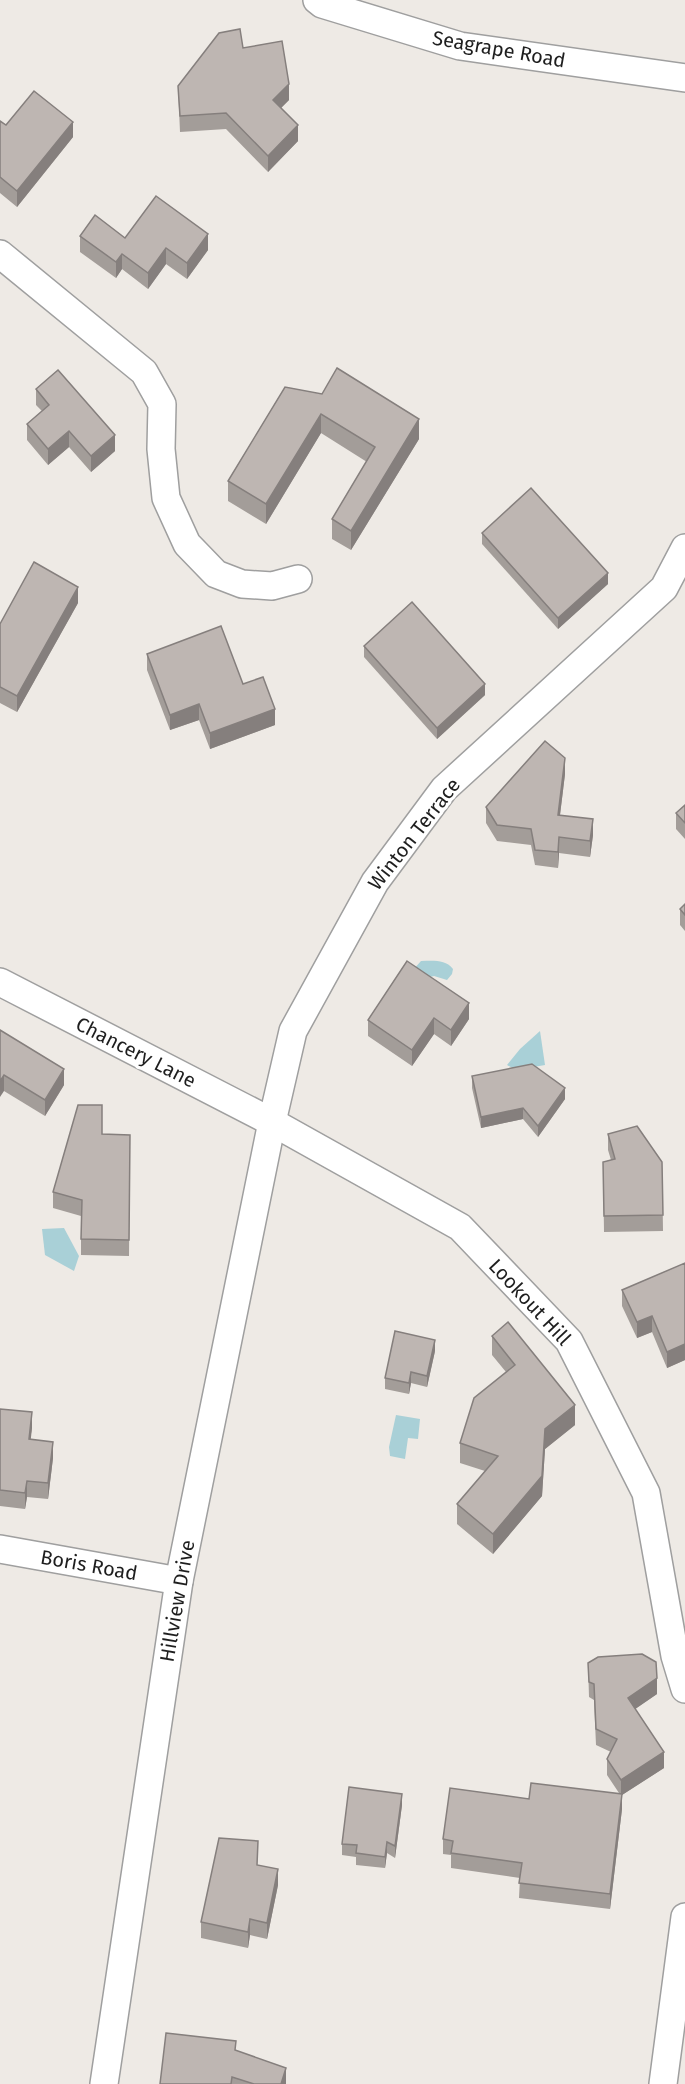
<svg xmlns="http://www.w3.org/2000/svg" width="685" height="2084" viewBox="0 0 685 2084" font-family="'Fira Sans',sans-serif">
<rect width="100%" height="100%" fill="#eeeae5"/>
<g fill="#a9d0d7">
<path d="M421 961C433 961 445 959 453 969L452 974 447 980 434 976 430 977 413 970Z"/>
<path d="M540 1031 545 1065 516 1070 507 1065 520 1049Z"/>
<path d="M64 1228 79 1256 74 1271 45 1255 42 1229Z"/>
<path d="M396 1415 420 1419 418 1439 408 1438 405 1459 390 1456 389 1447Z"/>
</g>
<g fill="none" stroke-linecap="round" stroke-linejoin="round">
<g stroke="#9f9f9f" stroke-width="30">
<g id="minor">
<path d="M317 0 322 4 460 46 685 78"/>
<path d="M0 254 144 372 162 404 161 449 166 498 187 544 216 574 242 584 272 586 298 579"/>
<path d="M0 982 272 1122 460 1227 569 1341 646 1493 675 1656 685 1689"/>
<path d="M0 1549 179 1581"/>
<path d="M104 2084 179 1581 272 1122 293 1031 375 882 444 789 664 588 685 548"/>
<path d="M663 2084 685 1917"/>
</g>
</g>
<use href="#minor" stroke="#fff" stroke-width="27"/>
</g>
<g fill="#a39d99">
<path d="M243 48 289 100 281 108 298 141 268 172 226 129 180 132 178 86Z"/>
<path d="M0 121 6 125 73 137 17 207 0 193Z"/>
<path d="M80 236 125 238 208 250 187 279 166 264 148 289 122 269 116 278 80 252Z"/>
<path d="M285 387 419 439 351 550 332 539V519L367 462 321 433 266 524 228 501V481Z"/>
<path d="M36 389 115 451 91 472 69 447 48 465 27 440V424L42 411 36 405Z"/>
<path d="M482 533 608 584 558 629 482 544Z"/>
<path d="M78 603 17 712 0 703V624Z"/>
<path d="M364 646 485 695 437 739 364 657Z"/>
<path d="M147 654 243 684 275 725 210 749 199 720 170 730 147 670Z"/>
<path d="M565 774 560 815 593 835 590 857 559 853 558 868 535 865 531 845 497 841 486 823V807Z"/>
<path d="M685 805V839L676 829V813Z"/>
<path d="M685 904V931L680 925V909Z"/>
<path d="M407 961 469 1019 451 1046 434 1034 412 1066 368 1036V1020Z"/>
<path d="M0 1030 64 1085 45 1116 4 1091Z"/>
<path d="M472 1076 565 1099 538 1137 523 1119 481 1128 472 1088Z"/>
<path d="M102 1134 130 1135 129 1256 81 1255V1216L53 1208V1192Z"/>
<path d="M608 1134 662 1162 663 1231 604 1232 603 1162 611 1160 608 1150Z"/>
<path d="M685 1263V1360L667 1368 652 1332 637 1338 622 1306V1290Z"/>
<path d="M492 1336 575 1425 545 1449 542 1496 493 1554 457 1524V1504L485 1471 460 1463V1443L506 1372 492 1355Z"/>
<path d="M435 1351 427 1387 411 1383 409 1394 385 1389V1378Z"/>
<path d="M0 1409 32 1428 30 1440 53 1458 48 1499 27 1497 25 1509 0 1506Z"/>
<path d="M588 1663 657 1694 635 1709 664 1768 622 1795V1809L610 1909 519 1898 520 1878 451 1868V1855L443 1854V1839L529 1799 619 1793 607 1775V1759L611 1752 596 1745 594 1700 589 1697Z"/>
<path d="M402 1805 395 1858 387 1853 385 1868 356 1865V1857L342 1855V1844Z"/>
<path d="M258 1865 278 1885 267 1939 250 1935 248 1948 201 1938V1922Z"/>
<path d="M236 2051 286 2068V2084H160Z"/>
</g>
<g fill="#857f7d">
<path d="M289 84V100L273 116V100Z"/>
<path d="M73 122V137L17 207V191Z"/>
<path d="M298 125V141L268 172V156Z"/>
<path d="M208 234V250L187 279V263Z"/>
<path d="M166 248V264L148 289V273Z"/>
<path d="M122 254V269L116 278V262Z"/>
<path d="M321 414V433L266 524V504Z"/>
<path d="M419 419V439L351 550V531Z"/>
<path d="M69 431V447L48 465V449Z"/>
<path d="M115 435V451L91 472V456Z"/>
<path d="M608 573V584L558 629V618Z"/>
<path d="M78 587V603L17 712V696Z"/>
<path d="M485 684V695L437 739V728Z"/>
<path d="M199 704V720L170 730V715Z"/>
<path d="M275 709V725L210 749V733Z"/>
<path d="M565 758V774L558 831V815Z"/>
<path d="M593 819V835L590 857V841Z"/>
<path d="M559 837V853L558 868V852Z"/>
<path d="M469 1003V1019L451 1046V1030Z"/>
<path d="M434 1018V1034L412 1066V1050Z"/>
<path d="M64 1069V1085L45 1116V1100Z"/>
<path d="M4 1075V1091L0 1097V1081Z"/>
<path d="M565 1088V1099L538 1137V1126Z"/>
<path d="M523 1108V1119L481 1128V1117Z"/>
<path d="M652 1316V1332L637 1338V1322Z"/>
<path d="M435 1340V1351L427 1387V1376Z"/>
<path d="M685 1344V1360L667 1368V1352Z"/>
<path d="M411 1372V1383L409 1394V1383Z"/>
<path d="M575 1405V1425L545 1449 542 1496 493 1554V1534L545 1429Z"/>
<path d="M32 1412V1428L29 1455V1439Z"/>
<path d="M53 1442V1458L48 1499V1483Z"/>
<path d="M27 1481V1497L25 1509V1493Z"/>
<path d="M657 1678V1694L628 1714V1698Z"/>
<path d="M664 1752V1768L622 1795V1809L610 1909V1894L621 1796V1780Z"/>
<path d="M402 1794V1805L395 1858V1846Z"/>
<path d="M387 1842V1853L385 1868V1857Z"/>
<path d="M278 1869V1885L267 1939V1923Z"/>
<path d="M250 1919V1935L248 1948V1932Z"/>
<path d="M286 2068V2084H281Z"/>
</g>
<g fill="#beb6b2" stroke="#857f7d" stroke-width="1.5">
<path d="M240 29 243 48 282 41 289 84 273 100 298 125 268 156 226 113 180 116 178 86 219 33Z"/>
<path d="M34 91 73 122 17 191 0 177V121L6 125Z"/>
<path d="M156 196 208 234 187 263 166 248 148 273 122 254 116 262 80 236 95 215 125 238Z"/>
<path d="M337 368 419 419 351 531 332 519 375 447 321 414 266 504 228 481 285 387 322 394Z"/>
<path d="M58 370 115 435 91 456 69 431 48 449 27 424 49 405 36 389Z"/>
<path d="M531 488 608 573 558 618 482 533Z"/>
<path d="M34 562 78 587 17 696 0 687V624Z"/>
<path d="M412 602 485 684 437 728 364 646Z"/>
<path d="M221 626 243 684 263 677 275 709 210 733 199 704 170 715 147 654Z"/>
<path d="M545 741 565 758 558 815 593 819 590 841 559 837 558 852 535 850 531 829 497 825 486 807Z"/>
<path d="M685 805V823L676 813Z"/>
<path d="M685 904V915L680 909Z"/>
<path d="M407 961 469 1003 451 1030 434 1018 412 1050 368 1020Z"/>
<path d="M0 1030 64 1069 45 1100 4 1075 0 1081Z"/>
<path d="M532 1064 565 1088 538 1126 523 1108 481 1117 472 1076Z"/>
<path d="M78 1105H102V1134L130 1135 129 1240 81 1239 82 1200 53 1192Z"/>
<path d="M637 1126 662 1162 663 1215 604 1216 603 1162 615 1159 608 1134Z"/>
<path d="M685 1263V1344L667 1352 652 1316 637 1322 622 1290Z"/>
<path d="M508 1322 575 1405 545 1429 542 1476 493 1534 457 1504 498 1456 460 1443 474 1398 515 1365 492 1336Z"/>
<path d="M395 1331 435 1340 427 1376 411 1372 409 1383 385 1378Z"/>
<path d="M0 1409 32 1412 29 1439 53 1442 48 1483 27 1481 25 1493 0 1490Z"/>
<path d="M642 1654 656 1662 657 1678 628 1698 664 1752 621 1780 607 1759 617 1739 596 1729 594 1684 589 1682 588 1663 598 1657Z"/>
<path d="M531 1783 622 1794 610 1894 519 1883 522 1863 451 1853 453 1841 443 1839 450 1788 529 1799Z"/>
<path d="M349 1787 402 1794 395 1846 387 1842 385 1857 356 1853 357 1845 342 1844Z"/>
<path d="M219 1838 258 1841 257 1865 278 1869 267 1923 250 1919 248 1932 201 1922Z"/>
<path d="M166 2033 236 2041 235 2050 286 2068 281 2084H254L232 2077 231 2084H160Z"/>
</g>
<g text-anchor="middle" dominant-baseline="central" stroke-width="6" stroke-linejoin="round" paint-order="stroke">
<g font-size="20" fill="#1e1e1e" stroke="#fff">
<text transform="translate(499 49) rotate(10)">Seagrape Road</text>
<text transform="translate(414 834) rotate(-52)">Winton Terrace</text>
<text transform="translate(136 1052) rotate(27)">Chancery Lane</text>
<text transform="translate(530 1302) rotate(47)">Lookout Hill</text>
<text transform="translate(89 1565) rotate(10)">Boris Road</text>
<text transform="translate(177 1601) rotate(-80)">Hillview Drive</text>
</g>
</g>
</svg>
